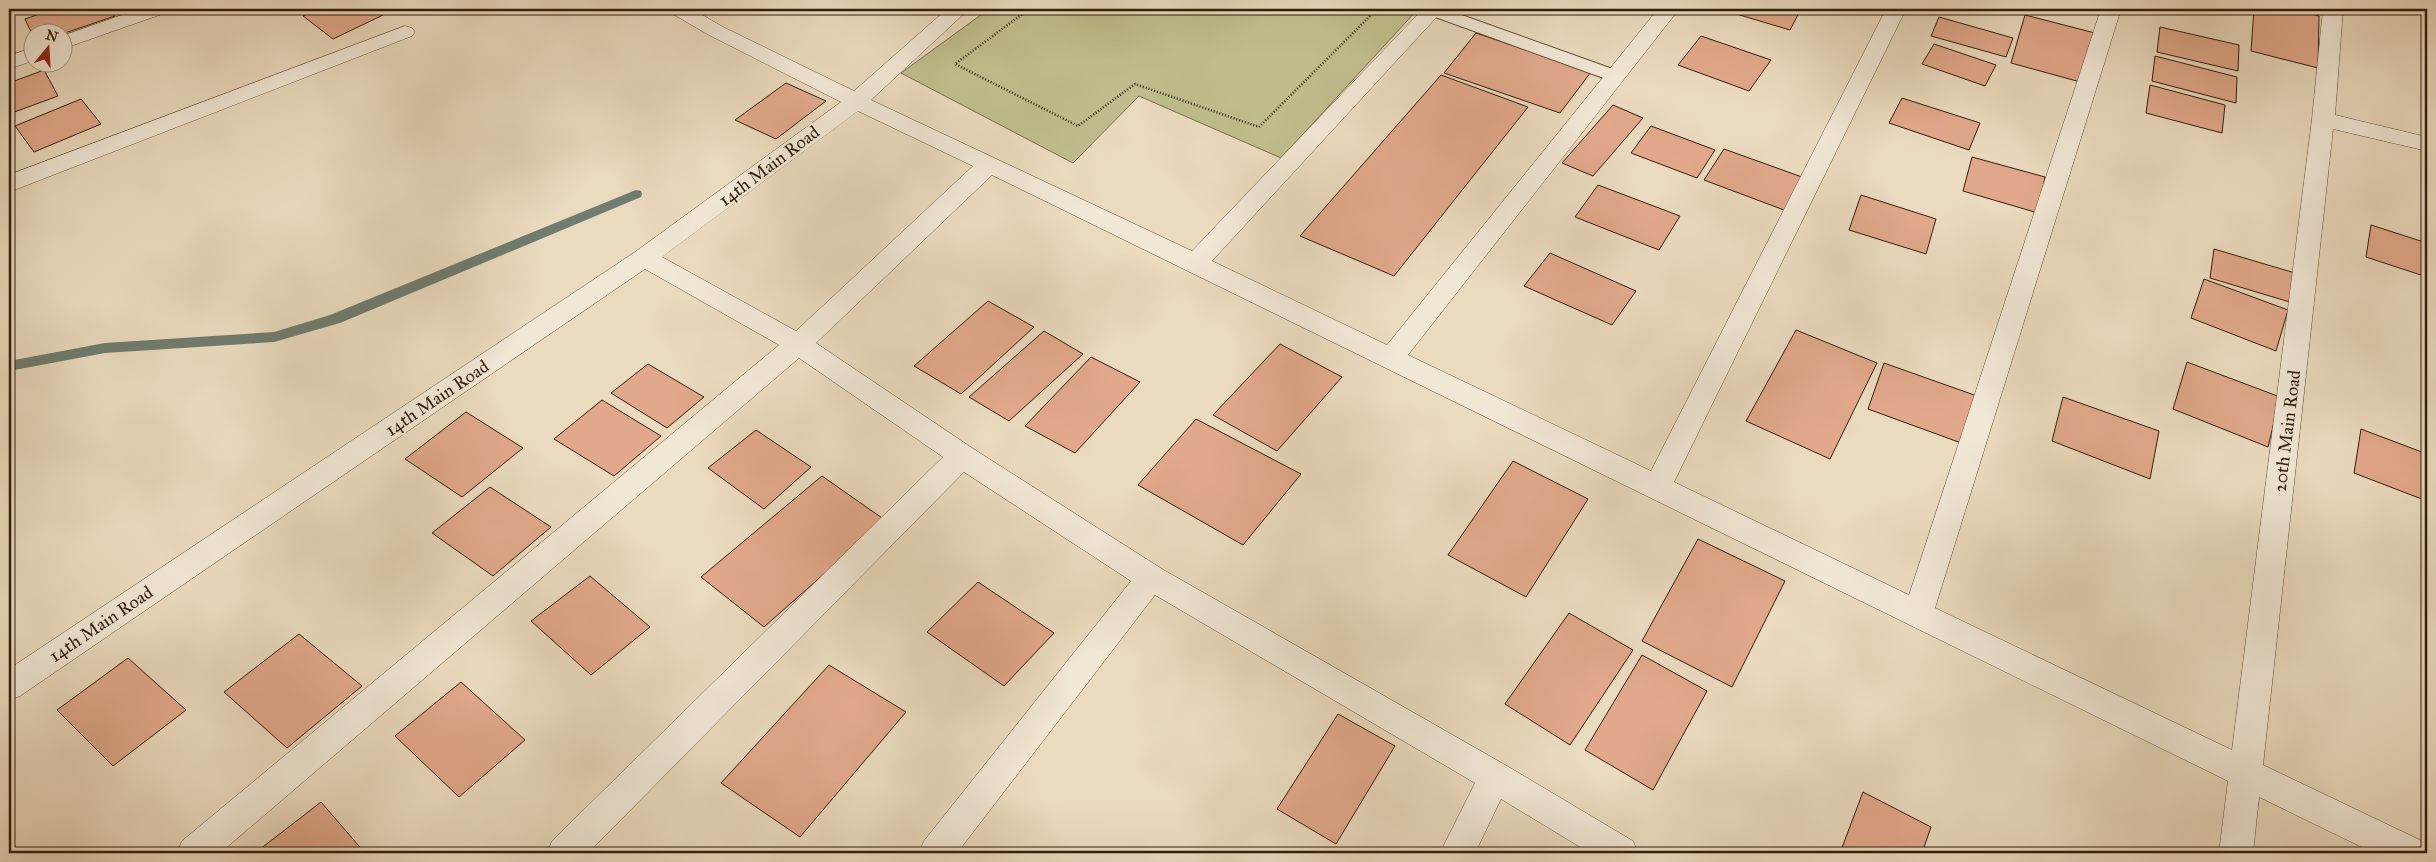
<svg xmlns="http://www.w3.org/2000/svg" width="2436" height="862" viewBox="0 0 2436 862" font-family="'IM FELL Great Primer',serif">
<rect width="100%" height="100%" fill="#eadabe"/>
<filter id="stains"><feTurbulence type="fractalNoise" baseFrequency=".004" numOctaves="4"/><feColorMatrix values="0 0 0 0 .2 0 0 0 0 .09 0 0 0 0 .02 0 0 0 .5 -.17"/></filter>
<radialGradient id="worn" r=".72"><stop offset=".6" stop-color="#630" stop-opacity="0"/><stop offset="1" stop-color="#630" stop-opacity=".3"/></radialGradient>
<path fill="#bfbd8c" stroke="#786e4b" d="M989 9H1418L1281 158 1139 96 1073 163 901 73Z"/>
<g fill="none" stroke-linecap="round" stroke-linejoin="round">
<path fill="#6f7c6f" fill-rule="evenodd" d="M636 190 641 191 642 194 641 197 340 323 274 342 105 353 9 371V361L105 343 274 332 330 315Z"/>
</g>
<g fill="#e1a88b" stroke="#321e0a">
<path d="M54 9H111L115 16 62 34H32L25 19Z"/>
<path d="M319 9H373L383 15 333 39 303 16Z"/>
<path d="M1724 9H1801L1790 30 1723 10Z"/>
<path d="M2254 9H2289L2319 16 2318 68 2251 51Z"/>
<path d="M2025 15 2095 33 2084 83 2011 63Z"/>
<path d="M1939 17 2013 38 2006 57 1931 36Z"/>
<path d="M2160 27 2239 45 2238 71 2157 52Z"/>
<path d="M1476 33 1591 72 1560 113 1444 73Z"/>
<path d="M1701 36 1771 60 1749 91 1678 65Z"/>
<path d="M1934 44 1996 65 1985 86 1922 64Z"/>
<path d="M2155 56 2237 77 2236 103 2152 81Z"/>
<path d="M44 70 58 96 9 114V83Z"/>
<path d="M1441 75 1528 107 1394 276 1300 236Z"/>
<path d="M786 83 826 101 776 139 735 120Z"/>
<path d="M2150 85 2225 105 2222 133 2146 113Z"/>
<path d="M1902 98 1980 123 1969 150 1889 123Z"/>
<path d="M81 99 101 124 34 152 15 126Z"/>
<path d="M1613 105 1643 118 1593 176 1562 163Z"/>
<path d="M1651 126 1715 150 1697 178 1631 153Z"/>
<path d="M1724 149 1802 177 1784 210 1704 180Z"/>
<path d="M1972 157 2045 177 2038 213 1963 191Z"/>
<path d="M1598 185 1680 216 1659 250 1575 217Z"/>
<path d="M1861 195 1936 219 1926 254 1849 230Z"/>
<path d="M2371 225 2427 243V277L2366 257Z"/>
<path d="M2214 249 2295 273 2293 303 2210 278Z"/>
<path d="M1550 253 1636 291 1612 325 1524 286Z"/>
<path d="M2204 279 2288 310 2276 351 2191 318Z"/>
<path d="M988 301 1034 327 961 394 914 366Z"/>
<path d="M1796 330 1877 363 1830 459 1746 421Z"/>
<path d="M1044 331 1083 354 1009 421 969 397Z"/>
<path d="M1280 344 1342 377 1277 451 1213 415Z"/>
<path d="M1091 357 1140 382 1075 453 1025 426Z"/>
<path d="M2187 362 2280 397 2268 447 2173 409Z"/>
<path d="M1884 363 1977 396 1964 444 1868 409Z"/>
<path d="M648 364 704 397 667 428 611 393Z"/>
<path d="M2063 397 2159 431 2150 479 2052 441Z"/>
<path d="M602 400 661 436 614 476 554 439Z"/>
<path d="M466 412 523 448 462 497 405 459Z"/>
<path d="M1196 419 1301 474 1243 545 1138 485Z"/>
<path d="M2361 429 2427 454V501L2354 473Z"/>
<path d="M756 430 811 467 764 509 708 468Z"/>
<path d="M1513 461 1588 499 1526 597 1448 555Z"/>
<path d="M822 476 885 520 764 627 701 577Z"/>
<path d="M490 487 551 527 493 576 432 533Z"/>
<path d="M1698 539 1785 581 1732 687 1642 641Z"/>
<path d="M590 576 650 627 591 675 531 621Z"/>
<path d="M978 582 1054 633 1004 686 927 632Z"/>
<path d="M1569 613 1633 650 1570 745 1505 704Z"/>
<path d="M299 634 362 686 287 748 224 692Z"/>
<path d="M1642 655 1707 691 1653 790 1585 750Z"/>
<path d="M128 658 186 710 113 766 57 710Z"/>
<path d="M829 665 906 712 800 837 721 783Z"/>
<path d="M461 682 525 740 459 797 395 736Z"/>
<path d="M1338 714 1395 746 1336 844 1277 809Z"/>
<path d="M1863 792 1931 827 1922 853H1840Z"/>
<path d="M321 802 365 853H255Z"/>
</g>
<g fill="none" stroke-linecap="round" stroke-linejoin="round">
<g stroke="#604d37" stroke-width="2">
<path id="lane" d="M1425 9H1445L1621 72 1624 76 1621 80H1609L1427 14Z"/>
</g>
<g stroke="#604d37" stroke-width="1">
<g id="street">
<path d="M139 9H168L165 13 62 49V36Z"/>
<path d="M668 9H692L723 27 854 91 947 9H969L871 100 1192 251 1423 9H1444L1212 261 1387 345 1658 9H1679L1408 355 1651 471 1886 9H1906L1674 482 1909 595 2101 9H2121L1935 608 2232 750 2312 119 2323 9H2343L2335 115 2427 137V151L2333 129 2263 765 2422 841 2427 853H2374L2259 797 2253 853H2219L2228 781 992 175 816 343 972 448 1162 569 1507 766 1633 841 1638 853H1590L1501 799 1475 853H1440L1475 783 1155 595 957 853H919L924 841 1131 581 964 472 588 853H547L552 841 943 457 799 358 220 853H177L182 841 779 345 645 269 20 696 9 700V669L635 252 841 102 709 35 671 13ZM858 111 973 166 796 331 662 257Z"/>
<path d="M405 26 412 28 415 32 412 36 9 192V175Z"/>
<path d="M32 48V61L9 69V56Z"/>
</g>
</g>
<path stroke="#321e0a" stroke-width="2.5" stroke-dasharray="1 2" stroke-linecap="butt" d="M1029 9 955 64 1078 126 1135 84 1259 127 1377 9"/>
<use href="#lane" fill="#f1e7d5" fill-rule="evenodd"/>
<use href="#street" fill="#f1e7d5" fill-rule="evenodd"/>
</g>
<g text-anchor="middle" dominant-baseline="central" stroke-width="4" stroke-linejoin="round" paint-order="stroke">
<g font-size="18" fill="#321e0a" stroke="#f1e7d5">
<text transform="translate(769 166) rotate(-37)">14th Main Road</text>
<text transform="translate(437 398) rotate(-34)">14th Main Road</text>
<text transform="translate(2287 431) rotate(-83)">20th Main Road</text>
<text transform="translate(101 624) rotate(-34)">14th Main Road</text>
</g>
</g>
<rect width="2436" height="862" fill="none" stroke="#eadabe" stroke-width="30"/>
<rect x="10" y="10" width="2416" height="842" fill="none" stroke="#321e0a" stroke-width="2.5"/>
<rect x="15" y="15" width="2406" height="832" fill="none" stroke="#321e0a"/>
<g transform="translate(48 48) rotate(18)"><circle r="24" fill="#f1e7d5" stroke="#a59784"/>
<path d="M0-4L9 19L0 12L-9 19Z" fill="#8f2418"/>
<text y="-8" font-size="14" font-weight="bold" text-anchor="middle" fill="#321e0a">N</text>
</g>
<rect width="100%" height="100%" filter="url(#stains)"/>
<rect width="100%" height="100%" fill="url(#worn)"/>
</svg>
